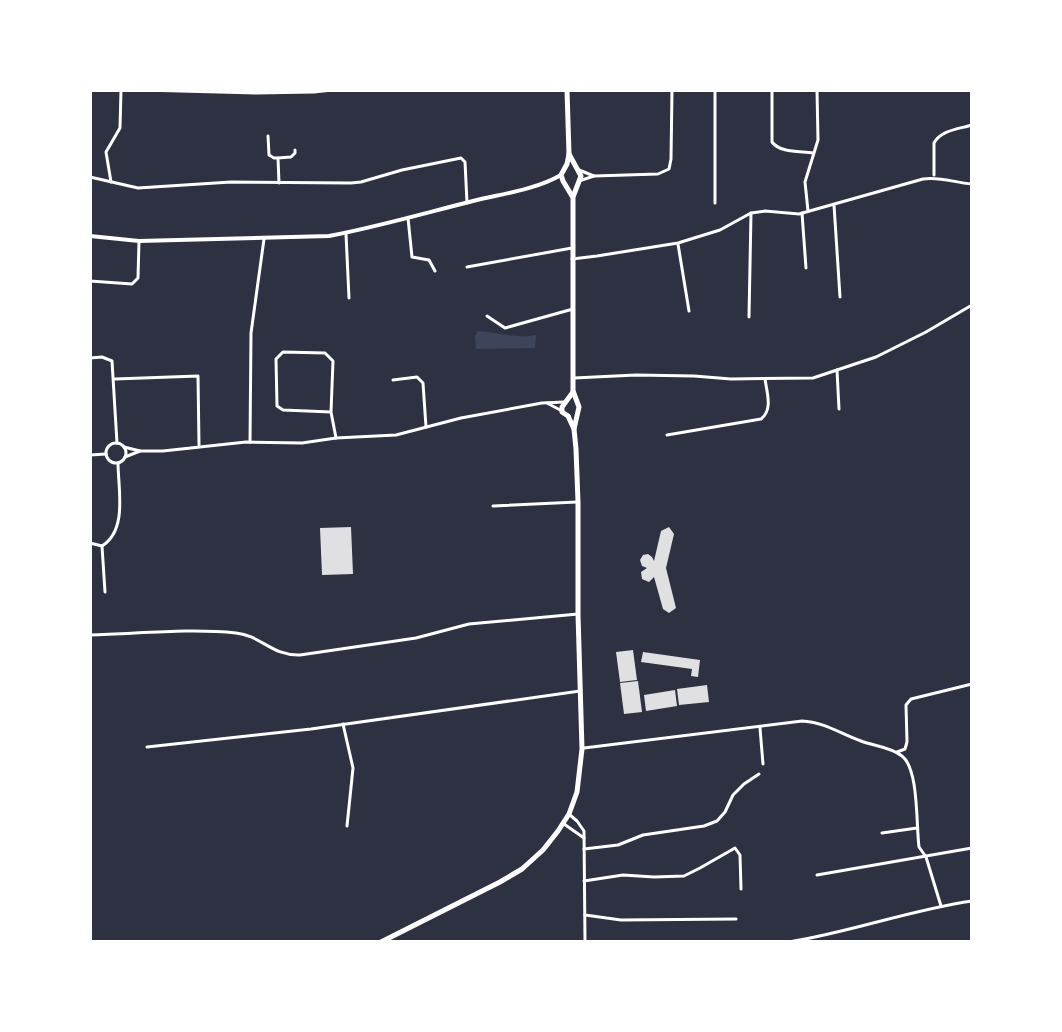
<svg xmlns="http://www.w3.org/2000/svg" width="1062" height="1032" viewBox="0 0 1062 1032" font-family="'DejaVu Sans',sans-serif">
<rect width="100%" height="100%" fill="#2d3142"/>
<path fill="#3c4559" d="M478 331C499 332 514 339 536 335L535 348 476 349 475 336Z"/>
<g fill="#e0e0e3">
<path d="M351 527 353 574 322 575 320 528Z"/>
<path d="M669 527 674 534 666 568 676 608 669 613 663 609 654 577 649 582 642 579 641 572 647 568 642 566 640 560 643 555 648 554 652 557 654 561 661 531Z"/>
<path d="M633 650 637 680 620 682 616 652Z"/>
<path d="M643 652 700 660 698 677 691 676 692 669 641 662Z"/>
<path d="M638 681 642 712 624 714 620 683Z"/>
<path d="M707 685 709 702 679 705 677 689Z"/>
<path d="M675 690 677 706 646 711 644 695Z"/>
</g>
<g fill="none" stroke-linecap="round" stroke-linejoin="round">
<g stroke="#fff" stroke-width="3">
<path d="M142 90 256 93 314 92 332 90"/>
<path d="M772 90V142C780 153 800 151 813 153"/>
<path d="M268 136 269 155 274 158H278"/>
<path d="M579 170 594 176"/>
<path d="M934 175V143C941 130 959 129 972 125"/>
<path d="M90 177 138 188 231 182 351 183 361 182 402 170 461 158 465 162 467 203"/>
<path d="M579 181 594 176 658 174 669 169 671 159 672 90"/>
<path d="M111 182 106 152 120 128 121 90"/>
<path d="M279 183 278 158 291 157 295 153V150"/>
<path d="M715 203V90"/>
<path d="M834 205 840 297"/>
<path d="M808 211 805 182 818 140 817 90"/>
<path d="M802 213 806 268"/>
<path d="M408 218 412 257 429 260 435 271"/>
<path d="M346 234 349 298"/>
<path d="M678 244 689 311"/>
<path d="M572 259 597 256 678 243 720 230 751 213 765 211 799 214 923 179C940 176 955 183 972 184"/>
<path d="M467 267 572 248"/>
<path d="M90 281 132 284 138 278 139 241"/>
<path d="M487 316 505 328 573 309"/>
<path d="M749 317 751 213"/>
<path d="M90 358 102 357 112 361 117 443"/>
<path d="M837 370 839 409"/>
<path d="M574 378 636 375 694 376 731 379 813 378 876 357 926 332 972 305"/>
<path d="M115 379 198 376 199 445"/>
<path d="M393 380 417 377 423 383 426 427"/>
<path d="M547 403 562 411"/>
<path d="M331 412 283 410 277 406 276 359 283 352 325 353 333 361 331 412 336 438"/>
<path d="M667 435 761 419C773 410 767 393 765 379"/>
<path d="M250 442 251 333 264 239"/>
<circle cx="116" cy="453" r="10"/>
<path d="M124 447 140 451H163L246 442 302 443 336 438 396 435 461 418 542 403 564 402"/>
<path d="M90 455 106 454"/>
<path d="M125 457 140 451"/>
<path d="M493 506 577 502"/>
<path d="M90 543 102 546"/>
<path d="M102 546C128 530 118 488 118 463"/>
<path d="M102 546 105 592"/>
<path d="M90 635C138 634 188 628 236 633 262 636 272 656 300 655L416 638 469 624 578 614"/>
<path d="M343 724 353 768 347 826"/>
<path d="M760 728 763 764"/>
<path d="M147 747 311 729 580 691"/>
<path d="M584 748 802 721C824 722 841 734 861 741 874 746 891 747 902 756 919 769 916 825 919 847L926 857 941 906"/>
<path d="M897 752 905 749 907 742 906 705 911 699 972 684"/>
<path d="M570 815 577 821 584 831 585 942"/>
<path d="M564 824 584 838"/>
<path d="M882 833 917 828"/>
<path d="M584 849 618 845 643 835 704 826 717 821 725 812 733 795 744 784 759 774"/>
<path d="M817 875 972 848"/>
<path d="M584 881 623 875 654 877 684 876 700 868 735 848 740 855 741 889"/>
<path d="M585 915 621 920 736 919"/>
<path d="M789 942C851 932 910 910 972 901"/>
</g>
<path stroke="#fff" stroke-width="4" d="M90 236 139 241 329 236C377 227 425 213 473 201 501 194 535 190 561 175"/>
<g stroke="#fff" stroke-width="5">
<path d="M567 90 569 154 567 164 561 175 563 181 572 196"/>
<path d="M569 154 581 176 573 197V391L579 407 574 429"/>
<path d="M568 416 562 412V407L573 392"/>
<path d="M381 942 500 882 522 869 543 850 558 831 569 814 577 792 582 749 578 614V502L576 449 574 429 568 416"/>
</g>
</g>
<rect width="1062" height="1032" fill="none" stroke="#ffffff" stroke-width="184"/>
</svg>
